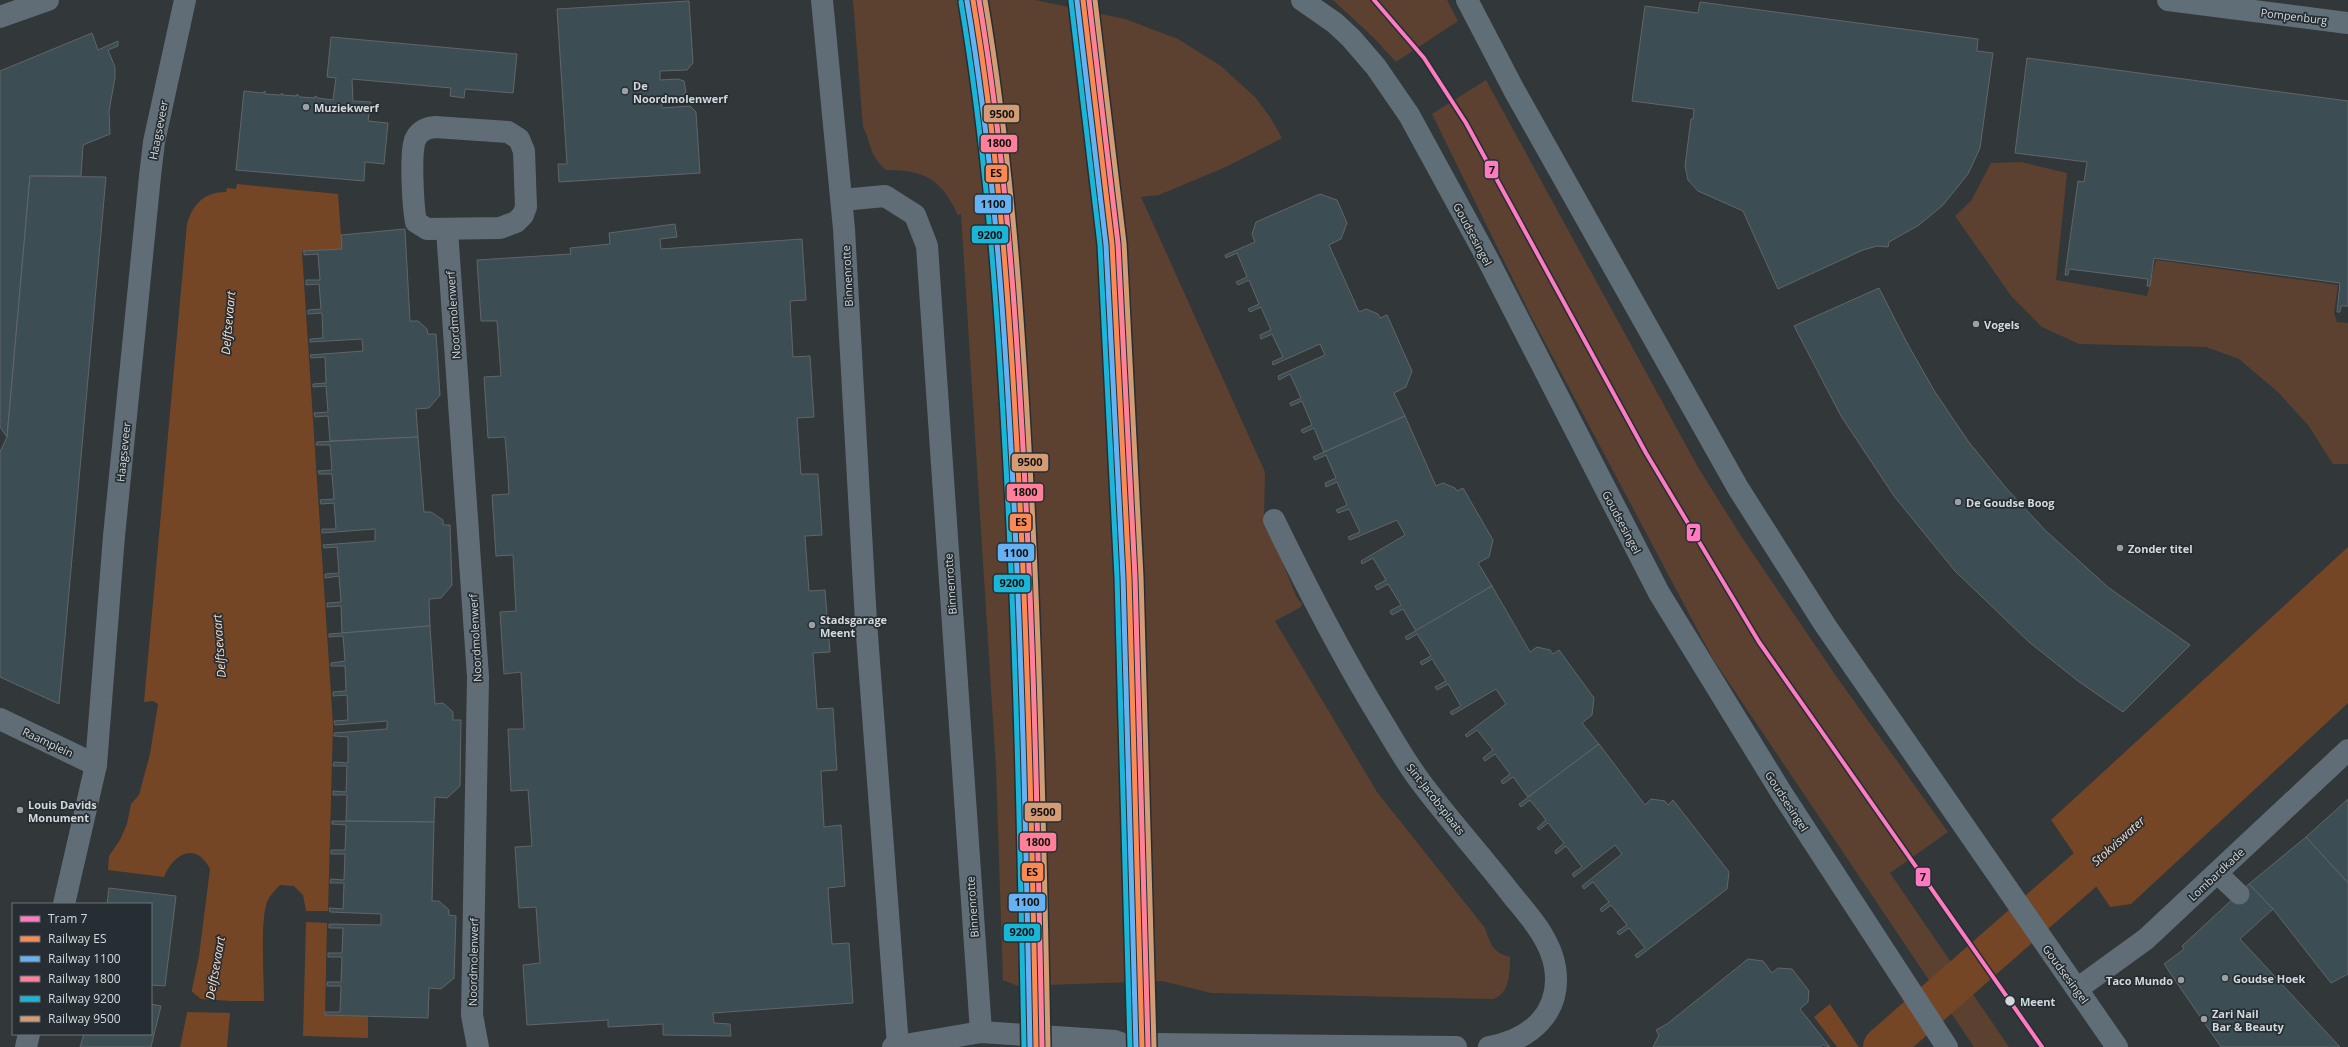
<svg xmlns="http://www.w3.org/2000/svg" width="2348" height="1047" viewBox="0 0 2348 1047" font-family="'Open Sans',sans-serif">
<rect width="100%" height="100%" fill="#32373a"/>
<g fill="#5c4130">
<path d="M853 0H1035L1125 19 1178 39 1221 66 1255 97 1270 117 1282 138 1228 166 1159 195 1141 197 1265 472 1264 517 1297 598 1302 604 1301 607 1275 621 1377 792 1485 928C1491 945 1492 952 1510 957 1510 973 1510 993 1493 999L1211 993 1162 981 1018 986 1003 980 996 768 961 214 958 215C941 179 925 170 886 170 868 154 873 147 863 127Z"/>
<path d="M1333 0H1447L1458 21 1396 62 1373 37Z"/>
<path d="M1486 80 1699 469 1743 539 1836 676 1948 832 1890 873 2009 1047H1974L1713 659 1531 316 1432 114Z"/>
<path d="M2021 162 2067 173 2056 280 2147 296 2156 260 2338 285 2334 313 2337 322 2348 323V464H2333L2308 425 2279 393 2239 359 2206 347 2079 344 2042 327 2012 297 1955 216 1971 201 1991 163Z"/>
</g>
<g fill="#754625">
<path d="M237 184 338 194 342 249 302 252 333 725 328 911H306L303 895 294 886 280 885C275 890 270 895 267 902 260 921 264 978 264 1001H231L227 1047H180L199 956 210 869C196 841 173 854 164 877L108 870 109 856 120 840 127 824 131 804 139 795 150 754 158 704 153 701 144 702 187 224C193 204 204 192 226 192L227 188 236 189Z"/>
<path d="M2348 547V703L2131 904 2110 907 2051 820Z"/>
<path d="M306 922 327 923 325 1015 368 1016V1038L303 1036Z"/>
<path d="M1830 1004 1859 1047H1837L1814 1017Z"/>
</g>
<g fill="#32373a">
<path d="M2051 820 2110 907H2108L2050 822Z"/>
<path d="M191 991 201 999 231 1001V1013L187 1012Z"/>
<path d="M1830 1004H1832L1861 1047H1859Z"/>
</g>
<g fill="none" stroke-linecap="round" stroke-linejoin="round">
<path stroke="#754625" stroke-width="40" d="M1883 1047 2127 833"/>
</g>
<g fill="#3c4e54" stroke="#616568">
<path d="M689 1 693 63 687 70 660 71V80L678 79 684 81 686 92 679 98 661 99 662 108 690 106 696 112 700 173 559 182 558 164H567L557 9Z"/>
<path d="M1700 2 1978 39 1977 51 1993 53 1980 148 1968 174 1943 205 1919 225 1889 242 1888 247 1877 246 1863 250 1778 289 1743 211 1698 191 1688 180 1685 166 1691 119H1693L1694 109 1632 101 1645 6 1698 13Z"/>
<path d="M92 33 98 50 118 41V46L108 50 115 67V78L109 111 110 134 83 145 81 176H30L7 437 0 427V71Z"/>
<path d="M331 37 517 54 513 93 465 89 464 98 450 96 451 88 352 79 353 101 371 102 368 121 388 123 384 164 365 162 364 181 236 170 244 91 262 93 265 91V94L280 95 282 93V95L297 96V94L300 97 315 98V96L318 98 333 100 336 78 327 77Z"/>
<path d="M2027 58 2348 101V306H2341L2340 312H2337L2340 283 2154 258 2150 286H2147L2148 279 2069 269 2068 275H2065L2078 181 2084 182 2087 162 2015 153Z"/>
<path d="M30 176 106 177 59 704 0 677V452L7 437Z"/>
<path d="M1320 194 1337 200 1347 223 1341 239 1329 245 1359 312 1366 309 1378 314 1380 318 1387 315 1412 371 1406 387 1394 393 1405 416 1324 452 1314 428 1303 433 1301 430 1312 425 1302 401 1291 406 1290 403 1301 398 1290 374 1279 380 1278 376 1325 355 1320 344 1273 365 1272 362 1283 357 1272 334 1261 339 1260 335 1271 330 1261 307 1250 312 1248 309 1259 304 1249 280 1238 285 1236 282 1247 277 1237 253 1226 258 1225 255 1255 242 1252 234 1256 222Z"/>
<path d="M675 224 677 237 660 239 661 249 802 239 806 300 790 301 793 357 810 356 814 417 797 418 801 474H818L822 535 805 536 809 591 825 590 830 652 813 653 817 709 833 708 837 770 821 771 824 827 841 825 845 886 828 888 832 944 849 943 853 1003 713 1013 714 1023 730 1024 731 1036 663 1035V1024L608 1027V1020L527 1025 523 965 540 963 536 907 519 908 515 847 532 846 528 790 511 791 508 729H524L521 672 504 674 500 612 516 611 513 555 496 556 492 495 509 494 507 461 505 437 488 438 484 377 501 376 497 321H481L477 260 571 254 570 248 610 244 609 233Z"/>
<path d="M405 229 410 321H418L427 329 428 334H436L440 395 429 408 416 409 418 437 330 441 328 416 315 417 314 413 328 412 326 386 313 387V384L326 383 325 357 311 358 310 355 363 351 362 339 310 342V339L323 338 322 313 308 314V310L321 309 319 284 306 285V280H320L318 254 304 255V251L342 249 341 235Z"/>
<path d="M1879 288 1907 343 1935 392 1968 441 2006 488 2046 531 2109 588 2190 645 2123 712 2078 681 2029 642 1955 571 1894 496 1841 416 1794 326Z"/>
<path d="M1405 416 1436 486 1443 483 1455 488 1457 491 1463 488 1493 540 1489 557 1478 563 1492 586 1416 631 1403 609 1392 615 1390 611 1401 605 1388 584 1377 590 1375 586 1386 580 1373 558 1362 564 1361 561 1405 535 1397 520 1350 540 1348 537 1360 532 1349 509 1338 513 1336 510 1347 505 1337 482 1326 487 1325 483 1336 478 1326 455 1315 460 1313 457Z"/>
<path d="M418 437 424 512H431L443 520V525H450L452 585 441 598 429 599 430 626 342 633 341 606 327 607V603L341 602 339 576 325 578V574L339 573 337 547 324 548 323 545 375 541V529L322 533V529H336L334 503 321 504 320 500 334 499 332 474H319L318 471 332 470 330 445H316L317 442Z"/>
<path d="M1492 586 1530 652 1537 647 1550 650 1553 654 1559 650 1594 698 1592 715 1582 723 1599 744 1528 797 1513 777 1503 784 1501 781 1510 774 1495 754 1485 761 1483 758 1493 750 1477 730 1467 737 1465 735 1506 704 1496 689 1452 715 1450 712 1461 706 1448 684 1437 690 1435 687 1446 681 1432 659 1422 665 1420 662 1431 656 1417 634 1407 640 1405 637Z"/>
<path d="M430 626 435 704 443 703 453 712V720H461L460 786 447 798 435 797 434 822 346 821 347 795H333V791L346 792 347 766H333L334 762 348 763V737L334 736V733L387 729V721L335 725 334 721 348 720 347 695 333 696V692L346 691 345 666H331V663L345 661 343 636 329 637V634Z"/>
<path d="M1599 744 1645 805 1651 799 1665 801 1668 805 1673 800 1729 872 1727 889 1637 958 1635 955 1645 948 1629 928 1619 935 1617 932 1627 925 1611 905 1602 912 1600 909 1609 902 1593 882 1584 889 1582 886 1622 854 1615 845 1574 877 1572 874 1582 867 1566 846 1556 854 1555 851 1564 843 1548 823 1539 830 1537 828 1546 820 1530 800 1521 807 1519 804Z"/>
<path d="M2348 799V883L2306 837Z"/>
<path d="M332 821 434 822 432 901H439L449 910V915L456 916 454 978 441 989 429 988 428 1018 325 1015V1012H340L341 986H327V982H341L342 957H328V953H342L343 928H329V924L381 925V914L330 912 329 908 343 909 344 883H330L331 879 344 880 345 854H331V850H345L346 825 332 824Z"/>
<path d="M2306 837 2348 883V974L2331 983 2273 909 2249 884Z"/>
<path d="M2249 884 2273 909 2240 939 2340 1047H2221L2164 964 2184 949 2182 946Z"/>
<path d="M109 888 176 896 165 986 151 985V904H107Z"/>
<path d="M1748 959 1763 961 1772 973 1778 968 1792 969 1809 991 1808 1002 1800 1009 1830 1047 1823 1045 1820 1047H1653L1659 1035 1656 1030 1667 1024Z"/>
<path d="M151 1004 161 1006 151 1047H80L84 1034H151Z"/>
</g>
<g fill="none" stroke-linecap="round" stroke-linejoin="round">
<path stroke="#606d76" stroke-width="21" d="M2217 873 2239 894"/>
<g stroke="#606d76" stroke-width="22">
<path d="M822 0 844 229 866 622 898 1046"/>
<path d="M0 17 48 0"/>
<path d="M435 127 508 132 519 139 524 151 526 207 523 215 516 222 500 228 427 229 416 222C413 207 410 154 415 140 419 131 426 128 435 127Z"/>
<path d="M842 200 885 196 915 215 927 246 981 1032"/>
<path d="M447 230 478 677 472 1015 478 1047"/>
<path d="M1274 520C1307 588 1341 654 1380 718 1393 739 1405 761 1420 781 1449 820 1482 856 1512 895 1529 916 1550 938 1555 967 1562 1012 1531 1040 1489 1047"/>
<path d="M0 719 96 765"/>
<path d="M64 904 96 765 114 536 150 176 154 142 185 0"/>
<path d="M2077 989 2146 939 2348 750"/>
<path d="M26 1047 29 1034"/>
<path d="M893 1047 981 1032 1115 1041 1132 1047"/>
<path d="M1149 1047 1152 1044 1456 1047"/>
</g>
<g stroke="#606e77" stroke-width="22">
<path d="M1302 0 1335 23 1351 38 1376 67 1409 115 1485 254 1659 593 1781 792 1947 1047"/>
<path d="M1467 0 1514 90 1738 488 1825 625 2117 1047"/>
<path d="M2168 0 2348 23"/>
</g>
<g stroke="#262e33" stroke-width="8">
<g id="rail-1">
<path d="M973 0C997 142 1008 286 1016 430 1028 636 1032 841 1036 1047"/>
<path d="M1083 0 1112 244 1129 577 1142 1047"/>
</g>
</g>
<g stroke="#262e33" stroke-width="8">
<g id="rail-2">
<path d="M967 1C991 143 1002 287 1010 431 1022 636 1026 842 1030 1047"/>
<path d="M1077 1 1106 245 1123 577 1136 1047"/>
</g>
</g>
<g stroke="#262e33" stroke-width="8">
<g id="rail-3">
<path d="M979 0C1003 142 1014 286 1022 430 1034 635 1038 841 1042 1047"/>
<path d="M1089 0 1118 244 1135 577 1148 1047"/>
</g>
</g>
<g stroke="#262e33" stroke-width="8">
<g id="rail-4">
<path d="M1071 1 1100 245 1117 577 1130 1047"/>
<path d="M961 2C985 144 996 288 1004 431 1016 636 1020 842 1024 1047"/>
</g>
</g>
<g stroke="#262e33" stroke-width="8">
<g id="rail-5">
<path d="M985 0C1009 142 1020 286 1028 430 1040 635 1044 841 1048 1047"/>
<path d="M1095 0 1124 243 1141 577 1154 1047"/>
</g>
</g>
<use href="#rail-1" stroke="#f98a56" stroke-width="5"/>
<use href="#rail-2" stroke="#66b1f2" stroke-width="5"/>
<use href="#rail-3" stroke="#ff8098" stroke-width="5"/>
<use href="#rail-4" stroke="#1ab6d8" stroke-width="5"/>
<use href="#rail-5" stroke="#d39c74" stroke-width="5"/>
<g stroke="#262e33" stroke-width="7">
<path id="tram-1" d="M1374 0 1424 58 1466 123 1646 453 1759 642 2042 1047"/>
</g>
<use href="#tram-1" stroke="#fe7ac1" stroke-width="4"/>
</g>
<g fill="#9ba0a3" stroke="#262e33" stroke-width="1.5">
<circle cx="625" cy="91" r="4"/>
<circle cx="306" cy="107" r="4"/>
<circle cx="1976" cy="324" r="4"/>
<circle cx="1958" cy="502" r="4"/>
<circle cx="2120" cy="548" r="4"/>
<circle cx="812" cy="625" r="4"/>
<circle cx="20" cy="810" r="4"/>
<circle cx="2225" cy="978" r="4"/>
<circle cx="2181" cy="980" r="4"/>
<circle cx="2204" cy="1019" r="4"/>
</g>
<circle fill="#d3d9dc" stroke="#262e33" stroke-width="1.5" cx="2010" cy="1001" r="5.5"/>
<g text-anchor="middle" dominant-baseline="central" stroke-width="3.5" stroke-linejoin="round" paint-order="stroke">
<g font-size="11" fill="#d3d9dc" stroke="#262e33">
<text transform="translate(2294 16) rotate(7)">Pompenburg</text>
<text transform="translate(158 130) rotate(-79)">Haagseveer</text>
<text transform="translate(1473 234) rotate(62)">Goudsesingel</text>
<text transform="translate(847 276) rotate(-93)">Binnenrotte</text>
<text transform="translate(453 315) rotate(-94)">Noordmolenwerf</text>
<text transform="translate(123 452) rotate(-84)">Haagseveer</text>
<text transform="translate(1622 522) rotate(62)">Goudsesingel</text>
<text transform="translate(950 584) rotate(-94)">Binnenrotte</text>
<text transform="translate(475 638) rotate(-93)">Noordmolenwerf</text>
<text transform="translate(48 742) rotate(25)">Raamplein</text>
<text transform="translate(1436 799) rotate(52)">Sint-Jacobsplaats</text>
<text transform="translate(1787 801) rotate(57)">Goudsesingel</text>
<text transform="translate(2216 874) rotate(-43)">Lombardkade</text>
<text transform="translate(972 907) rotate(-94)">Binnenrotte</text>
<text transform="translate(473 962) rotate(-89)">Noordmolenwerf</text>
<text transform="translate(2066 974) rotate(54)">Goudsesingel</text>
</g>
<g font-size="11" font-weight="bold" fill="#d3d9dc" stroke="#262e33" text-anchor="start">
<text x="633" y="85">De<tspan x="633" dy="13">Noordmolenwerf</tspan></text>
<text x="314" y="107">Muziekwerf</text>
<text x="1984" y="324">Vogels</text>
<text x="1966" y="502">De Goudse Boog</text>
<text x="2128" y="548">Zonder titel</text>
<text x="820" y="619">Stadsgarage<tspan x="820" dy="13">Meent</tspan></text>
<text x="28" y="804">Louis Davids<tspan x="28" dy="13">Monument</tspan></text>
<text x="2233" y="978">Goudse Hoek</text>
<text x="2173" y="980" text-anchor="end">Taco Mundo</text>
<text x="2212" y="1013">Zari Nail<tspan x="2212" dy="13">Bar &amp; Beauty</tspan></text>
</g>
<g font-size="11" font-weight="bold" fill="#d3d9dc" stroke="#262e33" text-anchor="start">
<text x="2020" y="1001">Meent</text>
</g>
<g font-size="12" font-style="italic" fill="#fddcc6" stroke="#262e33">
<text transform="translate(228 323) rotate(-85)">Delftsevaart</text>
<text transform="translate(219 646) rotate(-94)">Delftsevaart</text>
<text transform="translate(2118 841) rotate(-42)">Stokviswater</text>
<text transform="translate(215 968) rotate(-80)">Delftsevaart</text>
</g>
</g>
<g stroke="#262e33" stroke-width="1.5">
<rect x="983" y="104" width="37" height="19" rx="4" fill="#d39c74"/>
<rect x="980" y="134" width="38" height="19" rx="4" fill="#ff8098"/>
<rect x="1484" y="160" width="15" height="19" rx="4" fill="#fe7ac1"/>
<rect x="985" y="164" width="23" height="19" rx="4" fill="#f98a56"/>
<rect x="974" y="194" width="38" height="20" rx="4" fill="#66b1f2"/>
<rect x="971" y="225" width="38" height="19" rx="4" fill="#1ab6d8"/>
<rect x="1011" y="453" width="38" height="19" rx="4" fill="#d39c74"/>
<rect x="1006" y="483" width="38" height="19" rx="4" fill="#ff8098"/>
<rect x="1009" y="513" width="23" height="19" rx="4" fill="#f98a56"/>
<rect x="1686" y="523" width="15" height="19" rx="4" fill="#fe7ac1"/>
<rect x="997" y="543" width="38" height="19" rx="4" fill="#66b1f2"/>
<rect x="993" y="574" width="38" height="19" rx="4" fill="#1ab6d8"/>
<rect x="1024" y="802" width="38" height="20" rx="4" fill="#d39c74"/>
<rect x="1019" y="832" width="38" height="20" rx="4" fill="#ff8098"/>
<rect x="1021" y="862" width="23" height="20" rx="4" fill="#f98a56"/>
<rect x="1915" y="867" width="16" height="20" rx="4" fill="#fe7ac1"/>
<rect x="1008" y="893" width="38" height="19" rx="4" fill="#66b1f2"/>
<rect x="1003" y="923" width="38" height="19" rx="4" fill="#1ab6d8"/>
</g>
<g font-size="11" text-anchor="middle" font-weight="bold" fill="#111">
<text x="1002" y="118">9500</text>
<text x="999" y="147">1800</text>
<text x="1492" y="174">7</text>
<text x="996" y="177">ES</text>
<text x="993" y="208">1100</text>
<text x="990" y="239">9200</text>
<text x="1030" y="466">9500</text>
<text x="1025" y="496">1800</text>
<text x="1021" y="526">ES</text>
<text x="1693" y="536">7</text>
<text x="1016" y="557">1100</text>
<text x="1012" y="587">9200</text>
<text x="1043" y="816">9500</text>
<text x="1038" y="846">1800</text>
<text x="1032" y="876">ES</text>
<text x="1923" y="881">7</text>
<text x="1027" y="906">1100</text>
<text x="1022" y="936">9200</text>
</g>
<rect x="12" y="903" width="140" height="132" fill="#262e33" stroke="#6b7277"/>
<rect x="20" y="916" width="20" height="6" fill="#fe7ac1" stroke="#6b7277"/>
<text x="48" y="923" font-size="12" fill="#d3d9dc">Tram 7</text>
<rect x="20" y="936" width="20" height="6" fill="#f98a56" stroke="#6b7277"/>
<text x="48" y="943" font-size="12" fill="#d3d9dc">Railway ES</text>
<rect x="20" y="956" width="20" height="6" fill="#66b1f2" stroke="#6b7277"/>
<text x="48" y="963" font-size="12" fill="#d3d9dc">Railway 1100</text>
<rect x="20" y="976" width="20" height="6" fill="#ff8098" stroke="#6b7277"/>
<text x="48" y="983" font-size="12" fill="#d3d9dc">Railway 1800</text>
<rect x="20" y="996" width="20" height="6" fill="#1ab6d8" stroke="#6b7277"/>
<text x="48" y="1003" font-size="12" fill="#d3d9dc">Railway 9200</text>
<rect x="20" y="1016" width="20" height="6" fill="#d39c74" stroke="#6b7277"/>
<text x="48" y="1023" font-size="12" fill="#d3d9dc">Railway 9500</text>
</svg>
